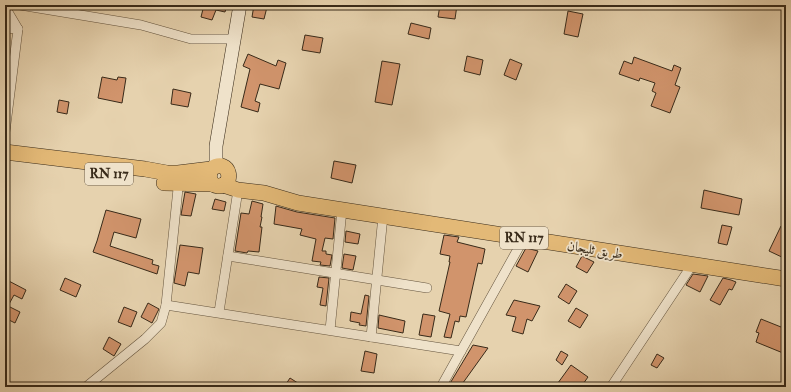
<svg xmlns="http://www.w3.org/2000/svg" width="791" height="392" viewBox="0 0 791 392" font-family="'IM FELL Double Pica',Amiri,serif">
<rect width="100%" height="100%" fill="#e6d2ae"/>
<filter id="stains"><feTurbulence type="fractalNoise" baseFrequency=".005" numOctaves="4"/><feColorMatrix values="0 0 0 0 .2 0 0 0 0 .09 0 0 0 0 .02 0 0 0 .5 -.17"/></filter>
<radialGradient id="worn" r=".72"><stop offset=".6" stop-color="#630" stop-opacity="0"/><stop offset="1" stop-color="#630" stop-opacity=".3"/></radialGradient>
<g fill="#d1946c" stroke="#382a19">
<path d="M204 5H227L225 12 216 10 212 20 201 17Z"/>
<path d="M254 5H265L264 7H267L264 19 252 17Z"/>
<path d="M440 5H457L455 19 438 17Z"/>
<path d="M568 11 583 14 578 37 564 34Z"/>
<path d="M411 23 431 28 429 39 408 34Z"/>
<path d="M305 35 323 38 320 53 302 50Z"/>
<path d="M248 54 276 66 278 60 286 63 279 89 260 84 255 101 260 103 258 112 241 107 250 69 243 66Z"/>
<path d="M467 56 483 60 480 75 464 71Z"/>
<path d="M634 57 672 71 674 65 681 68 675 85 680 87 670 113 651 106 656 93 652 91 655 83 640 78 639 81 619 74 624 61 632 64Z"/>
<path d="M510 59 522 64 516 80 504 75Z"/>
<path d="M382 61 400 64 392 105 375 102Z"/>
<path d="M102 77 117 80 118 77 126 78 122 103 98 98Z"/>
<path d="M173 89 191 93 188 107 171 104Z"/>
<path d="M59 100 69 102 67 114 57 112Z"/>
<path d="M334 161 356 165 352 183 331 178Z"/>
<path d="M704 190 742 199 739 215 701 208Z"/>
<path d="M185 192 196 194 191 216 181 215Z"/>
<path d="M215 199 226 202 224 211 212 209Z"/>
<path d="M252 201 263 204 261 217H262L260 227H262L259 252 248 251 247 253 235 251 241 213 249 214Z"/>
<path d="M276 206 297 212 335 218 333 239 325 238 322 251H326V254L332 255 330 266 320 265 321 262 312 261 316 239 300 235 302 229 274 224Z"/>
<path d="M106 210 141 219 136 238 114 232 110 246 153 260 152 264 159 266 157 274 93 252 97 241Z"/>
<path d="M722 225 732 227 727 245 718 243Z"/>
<path d="M781 226 786 229V259L769 251Z"/>
<path d="M346 231 360 234 358 244 345 242Z"/>
<path d="M444 235 459 237 457 242 485 249 482 264 478 263 466 317 460 316 459 322 455 321 451 338 444 337 450 314 439 311 450 262H449L450 256 440 254Z"/>
<path d="M180 245 203 248 199 274 188 272 185 286 174 283Z"/>
<path d="M526 248 538 251 528 272 516 266Z"/>
<path d="M344 254 356 256 353 270 342 268Z"/>
<path d="M582 256 594 262 587 273 576 267Z"/>
<path d="M693 274 708 276 700 292 686 285Z"/>
<path d="M319 277 329 278 326 306 320 305 323 288 317 287Z"/>
<path d="M65 278 81 285 76 297 60 290Z"/>
<path d="M723 278 731 280 736 282 732 290 729 289 720 305 710 300Z"/>
<path d="M5 279 26 290 22 299 14 295 8 306 20 312 15 323 5 318Z"/>
<path d="M566 284 577 291 569 304 558 297Z"/>
<path d="M365 295 369 296 366 326 359 325 360 323 350 321 351 312 361 314Z"/>
<path d="M514 300 540 306 532 321 527 319 523 334 512 331 516 317 506 315Z"/>
<path d="M148 303 159 309 152 323 141 317Z"/>
<path d="M124 307 137 312 131 327 118 322Z"/>
<path d="M576 308 588 315 580 328 568 321Z"/>
<path d="M423 314 435 316 431 337 419 335Z"/>
<path d="M379 315 405 321 403 333 378 328Z"/>
<path d="M761 319 786 329V344L783 353 756 342 759 333 756 332Z"/>
<path d="M109 337 121 344 114 356 103 349Z"/>
<path d="M473 345 488 348 460 387 449 385Z"/>
<path d="M365 351 377 354 374 373 361 371Z"/>
<path d="M561 351 568 355 562 365 556 360Z"/>
<path d="M657 354 664 358 657 368 651 365Z"/>
<path d="M571 365 588 377 581 387H555Z"/>
<path d="M290 378 304 387H284Z"/>
</g>
<g fill="none" stroke-linecap="round" stroke-linejoin="round">
<g stroke="#64543e" stroke-width="10">
<g id="street">
<path d="M20 5 141 25 191 39H234"/>
<path d="M5 7 18 29"/>
<path d="M5 28 18 29 5 132"/>
<path d="M228 256 427 288"/>
<path d="M166 305 461 351"/>
<path d="M219 312 238 190"/>
<path d="M330 330 342 210"/>
<path d="M371 337 383 216"/>
<path d="M86 387 145 339 161 323 166 305 179 179"/>
<path d="M441 387 524 238"/>
<path d="M611 387 692 265"/>
</g>
</g>
<g stroke="#382a19" stroke-width="14">
<path id="secondary" d="M216 166V146L240 5"/>
</g>
<g stroke="#382a19" stroke-width="16">
<g id="primary">
<path d="M5 152 145 169 167 173H178L211 169C231 156 235 188 218 186 209 185 208 176 211 169"/>
<path d="M164 183 212 184"/>
<path d="M223 185 238 190 264 193 298 203 786 279"/>
</g>
</g>
<use href="#street" stroke="#efe2ca" stroke-width="9"/>
<use href="#secondary" stroke="#efe2ca" stroke-width="13"/>
<use href="#primary" stroke="#e3b977" stroke-width="15"/>
</g>
<g text-anchor="middle" dominant-baseline="central" stroke-width="3.5" stroke-linejoin="round" paint-order="stroke">
<g fill="#efe2ca" stroke="#6f614e" stroke-width="1">
<rect x="85" y="163" width="48" height="22" rx="3"/>
<rect x="500" y="227" width="48" height="22" rx="3"/>
</g>
<g font-size="13" font-weight="bold" fill="#382a19">
<text x="109" y="174">RN 117</text>
<text x="524" y="238">RN 117</text>
</g>
<g font-size="14" fill="#382a19" stroke="#efe2ca">
<text transform="translate(595 250) rotate(9)">طريق ثليجان</text>
</g>
</g>
<rect width="791" height="392" fill="none" stroke="#e6d2ae" stroke-width="20"/>
<rect x="6" y="6" width="779" height="380" fill="none" stroke="#382a19" stroke-width="2"/>
<rect x="10" y="10" width="771" height="372" fill="none" stroke="#382a19"/>
<rect width="100%" height="100%" filter="url(#stains)"/>
<rect width="100%" height="100%" fill="url(#worn)"/>
</svg>
